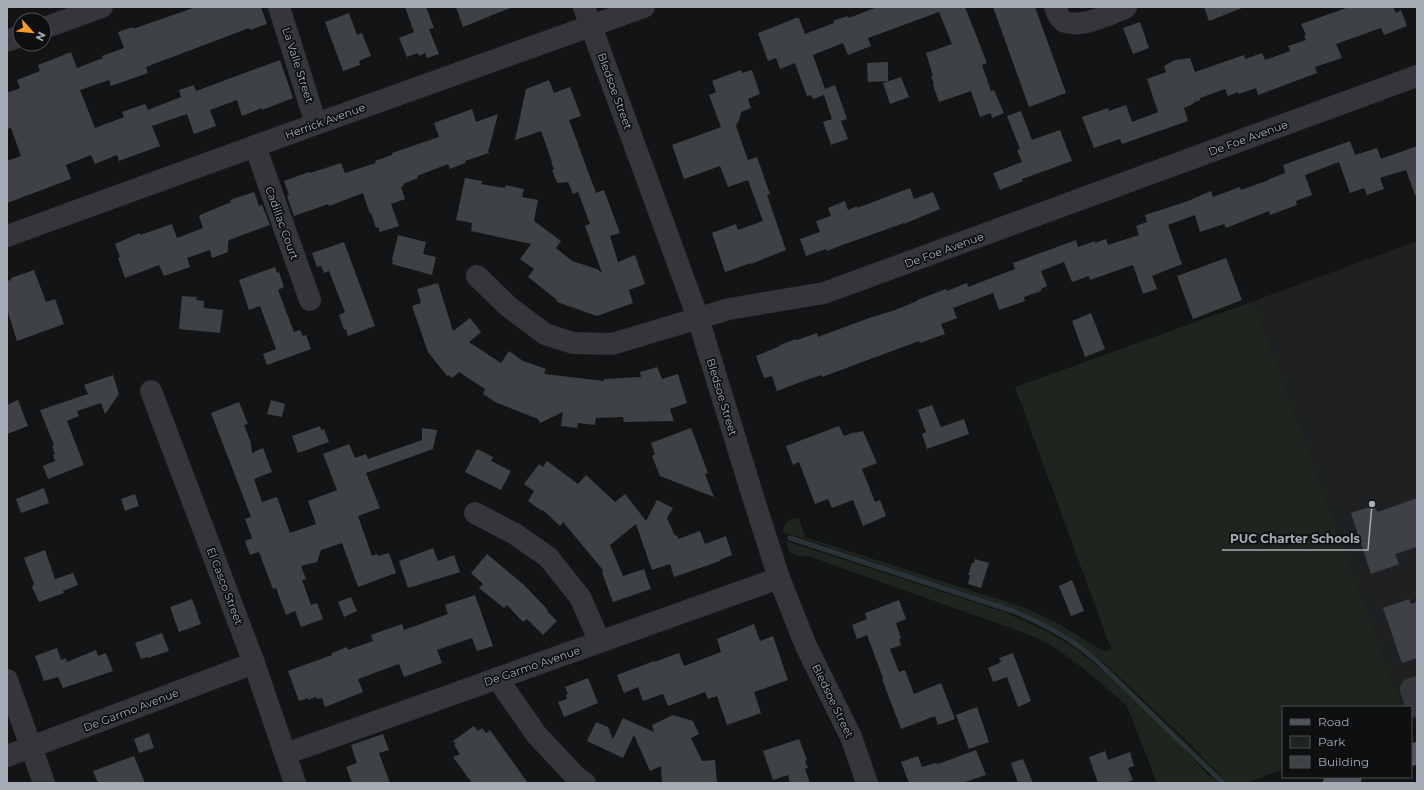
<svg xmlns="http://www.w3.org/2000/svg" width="1424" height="790" viewBox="0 0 1424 790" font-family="Montserrat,sans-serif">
<rect width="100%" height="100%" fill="#131415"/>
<path fill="#1f2022" d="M1417 241V719L1411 721V707H1402L1254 301Z"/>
<g fill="#1d251e">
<path d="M1254 301 1402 707H1283V769L1247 783H1227L1186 740 1102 661 1066 634 1021 611 783 532C784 521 789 519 799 518L805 537 1026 608 1059 624 1105 652 1111 649 1015 387Z"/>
<path d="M786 541 1004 612 1048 632 1075 648 1100 668 1182 746 1206 773 1219 783H1157L1127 706 1094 677 1064 654 1047 643 1030 635 808 556 800 557 789 552Z"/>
</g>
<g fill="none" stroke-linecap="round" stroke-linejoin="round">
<path stroke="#293439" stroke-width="5" d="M790 538 1016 612C1045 625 1073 639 1097 661L1223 783"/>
</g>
<g fill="#3f4245">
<path d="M196 7H261L267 24 250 30 249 28 146 67 148 73 111 86 109 80 80 90 95 128 124 117 122 112 145 104 148 110 181 97 179 90 194 85 196 91 280 60 293 98 262 110V108L242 116 237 100 210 110 216 126 194 134 187 114 152 126 160 146 119 161 117 155 95 164 91 155 66 165 71 179 7 203V161L21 156 11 128 7 129V93L20 88 17 80 40 71 38 65 71 52 77 68 103 58 102 56 124 48 118 32 133 27V29Z"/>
<path d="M405 7H426L434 28 429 29 439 54 427 58 425 53 419 56 418 53 407 57 399 38 414 32Z"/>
<path d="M456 7H510V8L463 27Z"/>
<path d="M877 7H965L987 63 982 65 991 91 994 90 1004 113 992 118 991 113 980 117 971 91 939 102 933 85 934 84 931 76H933L926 53 952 44 939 12 868 38 871 46 848 55 843 43 813 55 825 89 835 85 847 119 841 121 848 139 831 145 823 122 832 119 824 95 813 99 811 95 807 96 795 63 780 69 776 58 768 61 758 33 796 18H799L805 34 834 23 833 21 835 20 848 16 849 18Z"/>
<path d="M993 7H1035L1066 93 1029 107Z"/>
<path d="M1204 7H1242V8L1209 21Z"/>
<path d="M1349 7H1393L1396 13 1401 10 1407 26 1384 35 1381 28 1336 44 1342 58 1315 67 1317 73 1258 95 1256 88 1239 94 1238 92 1228 96 1225 89 1200 98V100L1193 103V104L1184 108 1188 121 1122 144 1120 139 1094 148 1082 117 1108 108 1109 111 1126 105 1132 122 1158 112 1147 79 1166 72 1164 66 1175 60 1190 58 1195 72 1244 55 1245 59 1262 53 1265 60 1290 51 1288 46 1306 40 1304 36 1306 35 1301 24Z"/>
<path d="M349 13 357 35 362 33 371 56 359 61 360 65 343 71 325 22Z"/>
<path d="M1140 22 1149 48 1133 54 1123 28Z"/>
<path d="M888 62V81L868 82 867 63Z"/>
<path d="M741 70 742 73 752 70 760 94 748 99 751 108 741 112 740 118 736 126 748 160 757 157 770 194 767 195 786 250 751 264V263L725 272 712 233 736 224 738 230 763 221 748 180 728 187 720 166 684 179 672 145 721 127 709 95 716 92 712 81Z"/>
<path d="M901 77 909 97 890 104 883 83Z"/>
<path d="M549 80 554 93 570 87 581 116 569 120 596 193 604 190 620 233 610 236 618 262 635 255 645 284 629 290 633 303 597 316 557 302V300L528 277 534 269 520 259 531 244 471 231 472 223 456 220 465 178 482 181 481 184 505 188 506 185 524 189 522 197 538 200 534 221 561 241 556 248 572 261 597 269 602 273 585 226 590 224 578 192 573 194 568 182 557 183 552 170 554 169 551 162H552L541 131 515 140 526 89Z"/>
<path d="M472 109 476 122 498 114 489 149 488 150 489 153 465 161V163L450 169 448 164 417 176 418 178 403 184 404 186 401 187 405 199 391 204 399 226 380 232 378 227 376 228 371 213 370 214 363 193 329 206 328 204 294 216 287 196 289 195 284 181 309 172 310 173 341 163 345 173 376 163 375 161 392 155V153L439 137 434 123Z"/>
<path d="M1021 111 1032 140 1060 130 1072 161 1022 179 1023 181 1000 190 993 173 1022 162 1017 150 1020 149 1007 116Z"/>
<path d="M1350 141 1355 155 1377 148 1381 159 1417 146V195H1415L1406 170 1380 178 1384 189 1367 195 1364 188 1350 193 1339 162 1305 175 1312 195 1296 201 1297 205 1270 215 1269 211 1226 228 1224 224 1200 232 1195 215 1168 225 1182 264 1152 276 1157 289 1143 294 1133 265 1090 280 1089 276 1072 282 1064 262 1041 271 1047 286 1041 289V291L1024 297 1025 301 999 310 993 293 953 308 957 318 941 324 945 334 920 343 919 341 822 377V375L809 379 777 391 772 376 764 378 756 356 780 346V345L796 339 797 340 817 333 818 337 869 318 895 310 917 301V300L946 289 947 291 967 283 968 287 1015 269 1013 263 1076 240 1078 247 1095 241V243L1106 239 1108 245 1139 235 1136 226 1147 222 1145 215 1188 201 1211 191 1213 197 1240 187 1241 190 1269 180V179L1285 173 1283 165Z"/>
<path d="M910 188 914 199 933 192 940 209 904 224V223L837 247 827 251 826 249 806 256 800 239 820 232 816 221 831 216 828 208 845 201 848 210 857 206V208Z"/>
<path d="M254 192 259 206 262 205 270 225 229 240 228 243V252L212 258 210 250 187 258 190 267 164 276 159 265 125 278 118 258 120 257 115 244 117 243 140 233V235L172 224 177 238 203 228 199 216 200 215 231 202 230 200Z"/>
<path d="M398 235 426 242 423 254 436 257 432 275 392 264 393 261 392 260Z"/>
<path d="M344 242 375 326 348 336 346 329 344 330 339 315 345 312 329 271 324 273 321 266 317 267 312 253Z"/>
<path d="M1226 258 1242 300 1193 319 1177 276Z"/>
<path d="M275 267 277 273 279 272 284 287 278 290 294 332 300 330 303 336 306 335 311 349 267 365 263 354 276 349 260 306 249 310 239 280Z"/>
<path d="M34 270 46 302 55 299 64 324 17 341 7 309V281L11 280V278Z"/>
<path d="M438 283 453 331 470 318 481 332 469 342 501 363 509 351 523 361 546 369 544 374 604 381V379L641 377 640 372 657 367 662 379 678 374 687 403 670 409 674 421 624 422 623 417 596 418 595 425 578 423 577 428 561 426 563 412 540 423 538 419 497 403 483 394 485 389 459 372 452 378 449 375 447 376 428 352 412 306 421 303 417 289Z"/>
<path d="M182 296 197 297 196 300 204 301V308L223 310 220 333 179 329Z"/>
<path d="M1091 313 1105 349 1085 357 1072 321Z"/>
<path d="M113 375 119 394 105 414 101 403 77 411 79 416 67 421 84 465 48 479 43 466 55 461 53 455 55 454 52 446 54 445 40 410 88 394 84 385Z"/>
<path d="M18 400 28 426 7 434V405Z"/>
<path d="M271 400 285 404 282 417 267 414Z"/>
<path d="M239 402 248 424 244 425 251 443 252 453 263 448 272 472 254 479 262 502 277 497 290 533 316 524 308 501 337 490 323 454 349 444 355 458 366 454 368 459 422 440V428L437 430 433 449 366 473 380 508 358 516 372 556 377 554 378 556 389 553 396 573 358 587 342 543 321 550 317 562 301 566 306 579 302 580 311 605 317 603 323 619 301 627 295 611 286 615 276 588 273 589 259 552 250 555 245 541 252 538 245 519 251 517 211 413Z"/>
<path d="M932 405 941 427 964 419 969 434 927 449 922 434 926 432 918 410Z"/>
<path d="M320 426 321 430 324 429 329 442 298 453 292 436Z"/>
<path d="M839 426 844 436 855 432V433L863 431 877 463 862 469 875 502 880 500 886 516 863 526 853 500 832 508 828 499 815 504 799 462 793 465 786 446Z"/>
<path d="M691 428 708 473 705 474 714 497 660 476 652 456 655 454 651 443Z"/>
<path d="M477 449 493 457 491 461 511 471 501 490 465 472Z"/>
<path d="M547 461 578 484 586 475 615 502 625 494 646 521 657 500 673 508 667 518 675 536 677 535 678 539 700 531 705 544 726 536 732 555 720 560V561L674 577 670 564 652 570 636 524 610 545 623 576 644 569 651 589 613 602 602 572 603 570 563 522 560 526 543 510 542 511 528 501 534 491 524 484 539 464 543 467Z"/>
<path d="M44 488 49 503 21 513 16 499Z"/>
<path d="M135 494 139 506 125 511 121 499Z"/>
<path d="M1417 498V547L1395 554 1399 564 1371 574 1351 513 1373 506 1378 512Z"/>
<path d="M433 548 438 561 454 555 460 572 408 588 399 561Z"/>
<path d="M45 550 55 579 73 573 78 585 63 591 64 593 39 602 32 587 34 584 24 558Z"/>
<path d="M487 554 524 585 548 610 547 611 557 621 543 635 527 619 523 622 507 605 504 608 479 588 483 584 471 573Z"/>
<path d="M975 559 989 563 981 588 968 584 970 575H968L972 563H974Z"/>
<path d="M1072 580 1084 611 1071 616 1059 586Z"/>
<path d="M475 595 493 646 477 651 472 638 437 650 442 663 404 677 399 664 358 679 363 692 325 707 322 698 317 699 316 697 308 700V698L299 701 288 671 332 655V653L347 647 348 650 373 641 371 635 402 624 404 630 448 614 445 605Z"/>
<path d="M351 597 357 611 344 617 338 602Z"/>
<path d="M192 599 201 624 179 632 170 607Z"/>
<path d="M1409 599 1411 604 1417 602V658L1402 663 1383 608Z"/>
<path d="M899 600 906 619 896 623 901 638 899 639 901 645 890 649 899 672 905 670 914 694 941 683 955 719 938 725 935 716 901 729 882 679 883 678 867 635 857 639 852 625 867 619 865 613Z"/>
<path d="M754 624 760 641 773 636 788 680 754 692 761 713 727 725 717 696 708 699 705 692 668 706 663 694 643 701 638 687 624 693 617 675 654 661V662L679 653 684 666 721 652 717 639Z"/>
<path d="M162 633 169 651 148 658V657L141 659 135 643Z"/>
<path d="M57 648 61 660 66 658 67 662 96 650 98 656 106 653 113 671 63 688 58 677 44 681 35 656Z"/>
<path d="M1013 653 1031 701 1018 707 1007 677 993 682 988 668 1001 662 999 658Z"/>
<path d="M588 678 598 703 564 717 558 702 567 699 566 695 568 694 565 687Z"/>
<path d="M977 707 989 742 969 749 956 715Z"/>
<path d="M673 715 693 721 699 734 691 738 702 761 715 760 717 783H662L661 766 650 771 634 735 623 758 587 741 596 722 608 727 613 739 623 718 654 732 652 725Z"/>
<path d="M474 726 478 731 482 728 486 733 490 730 528 783H472L453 757 460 754 454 745 456 744 453 741Z"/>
<path d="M149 733 154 748 139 753 134 739Z"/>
<path d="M383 734 389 750 379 753 390 783H352L346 767 357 763 351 745Z"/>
<path d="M799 739 807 760 805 761 808 768 805 769 810 783H790L788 775 773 780 763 751Z"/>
<path d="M976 750 986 775 962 783H909L901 762 918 756 922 767 935 763 938 764Z"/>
<path d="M1105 751 1108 760 1130 752 1134 766 1128 768 1133 780 1125 783H1098L1089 757Z"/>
<path d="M134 756 145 783H98L93 771Z"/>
<path d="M1023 759 1033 783H1018L1011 763Z"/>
</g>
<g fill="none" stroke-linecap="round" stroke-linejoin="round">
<g stroke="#34363a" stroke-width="22">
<path d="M279 7 316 124"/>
<path d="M584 7 698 318 754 500 779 578 806 646 851 737 867 783"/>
<path d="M1055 7C1057 12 1060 20 1065 22 1082 28 1107 15 1123 9L1126 7"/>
<path d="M44 28 102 7"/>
<path d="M7 41 20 36"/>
<path d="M255 146 310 300"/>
<path d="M7 236 316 124 644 7"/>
<path d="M477 276 509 307 545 334 573 343 612 344 729 309 824 293 1417 76"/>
<path d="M151 391 254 663 295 783"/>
<path d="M475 513 515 534 548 557 580 597 600 642"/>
<path d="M497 678 536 734 575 776 585 783"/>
<path d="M7 680 44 783"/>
<path d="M1417 687 1411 689 1417 706"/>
<path d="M285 754 779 578"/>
<path d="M7 756 254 663"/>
</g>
<g stroke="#505359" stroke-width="22">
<path d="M1411 755 1417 753"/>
<path d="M1334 783 1351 777"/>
</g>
</g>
<g text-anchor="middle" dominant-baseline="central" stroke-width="3.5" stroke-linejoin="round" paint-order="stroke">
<g font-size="11" fill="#a4acb6" stroke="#0e0f10">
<text transform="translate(298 65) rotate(72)">La Valle Street</text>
<text transform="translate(615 91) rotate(70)">Bledsoe Street</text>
<text transform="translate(325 121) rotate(-20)">Herrick Avenue</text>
<text transform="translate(1248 138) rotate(-20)">De Foe Avenue</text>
<text transform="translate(282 223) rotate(70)">Cadillac Court</text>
<text transform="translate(944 250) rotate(-20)">De Foe Avenue</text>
<text transform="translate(722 397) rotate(73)">Bledsoe Street</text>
<text transform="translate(225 586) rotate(69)">El Casco Street</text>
<text transform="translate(532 666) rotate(-19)">De Garmo Avenue</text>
<text transform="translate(833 701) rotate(64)">Bledsoe Street</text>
<text transform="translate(131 710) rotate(-21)">De Garmo Avenue</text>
</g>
</g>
<path fill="none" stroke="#a4acb6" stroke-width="1.5" d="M1372 504L1368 550H1222"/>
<circle fill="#a4acb6" stroke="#0e0f10" stroke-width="1.5" cx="1372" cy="504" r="4"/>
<g font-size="12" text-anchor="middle" font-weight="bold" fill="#a4acb6" stroke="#0e0f10" stroke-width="3.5" stroke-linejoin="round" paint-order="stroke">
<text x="1295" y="543">PUC Charter Schools</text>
</g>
<rect width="1424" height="790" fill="none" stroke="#a4acb6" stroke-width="16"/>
<rect x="1282" y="706" width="130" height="72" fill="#0e0f10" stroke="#4a4e52"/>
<rect x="1290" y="719" width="20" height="6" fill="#505359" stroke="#4a4e52"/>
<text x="1318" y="726" font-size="12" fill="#a4acb6">Road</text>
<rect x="1290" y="736" width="20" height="12" fill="#1d251e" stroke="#4a4e52"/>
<text x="1318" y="746" font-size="12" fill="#a4acb6">Park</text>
<rect x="1290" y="756" width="20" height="12" fill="#3f4245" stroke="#4a4e52"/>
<text x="1318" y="766" font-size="12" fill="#a4acb6">Building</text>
<g transform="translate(32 32) rotate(117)"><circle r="19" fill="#0e0f10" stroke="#4a4e52"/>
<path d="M0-3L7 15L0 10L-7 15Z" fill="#fa9b27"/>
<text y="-6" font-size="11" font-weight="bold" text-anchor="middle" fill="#a4acb6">N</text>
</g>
</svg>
